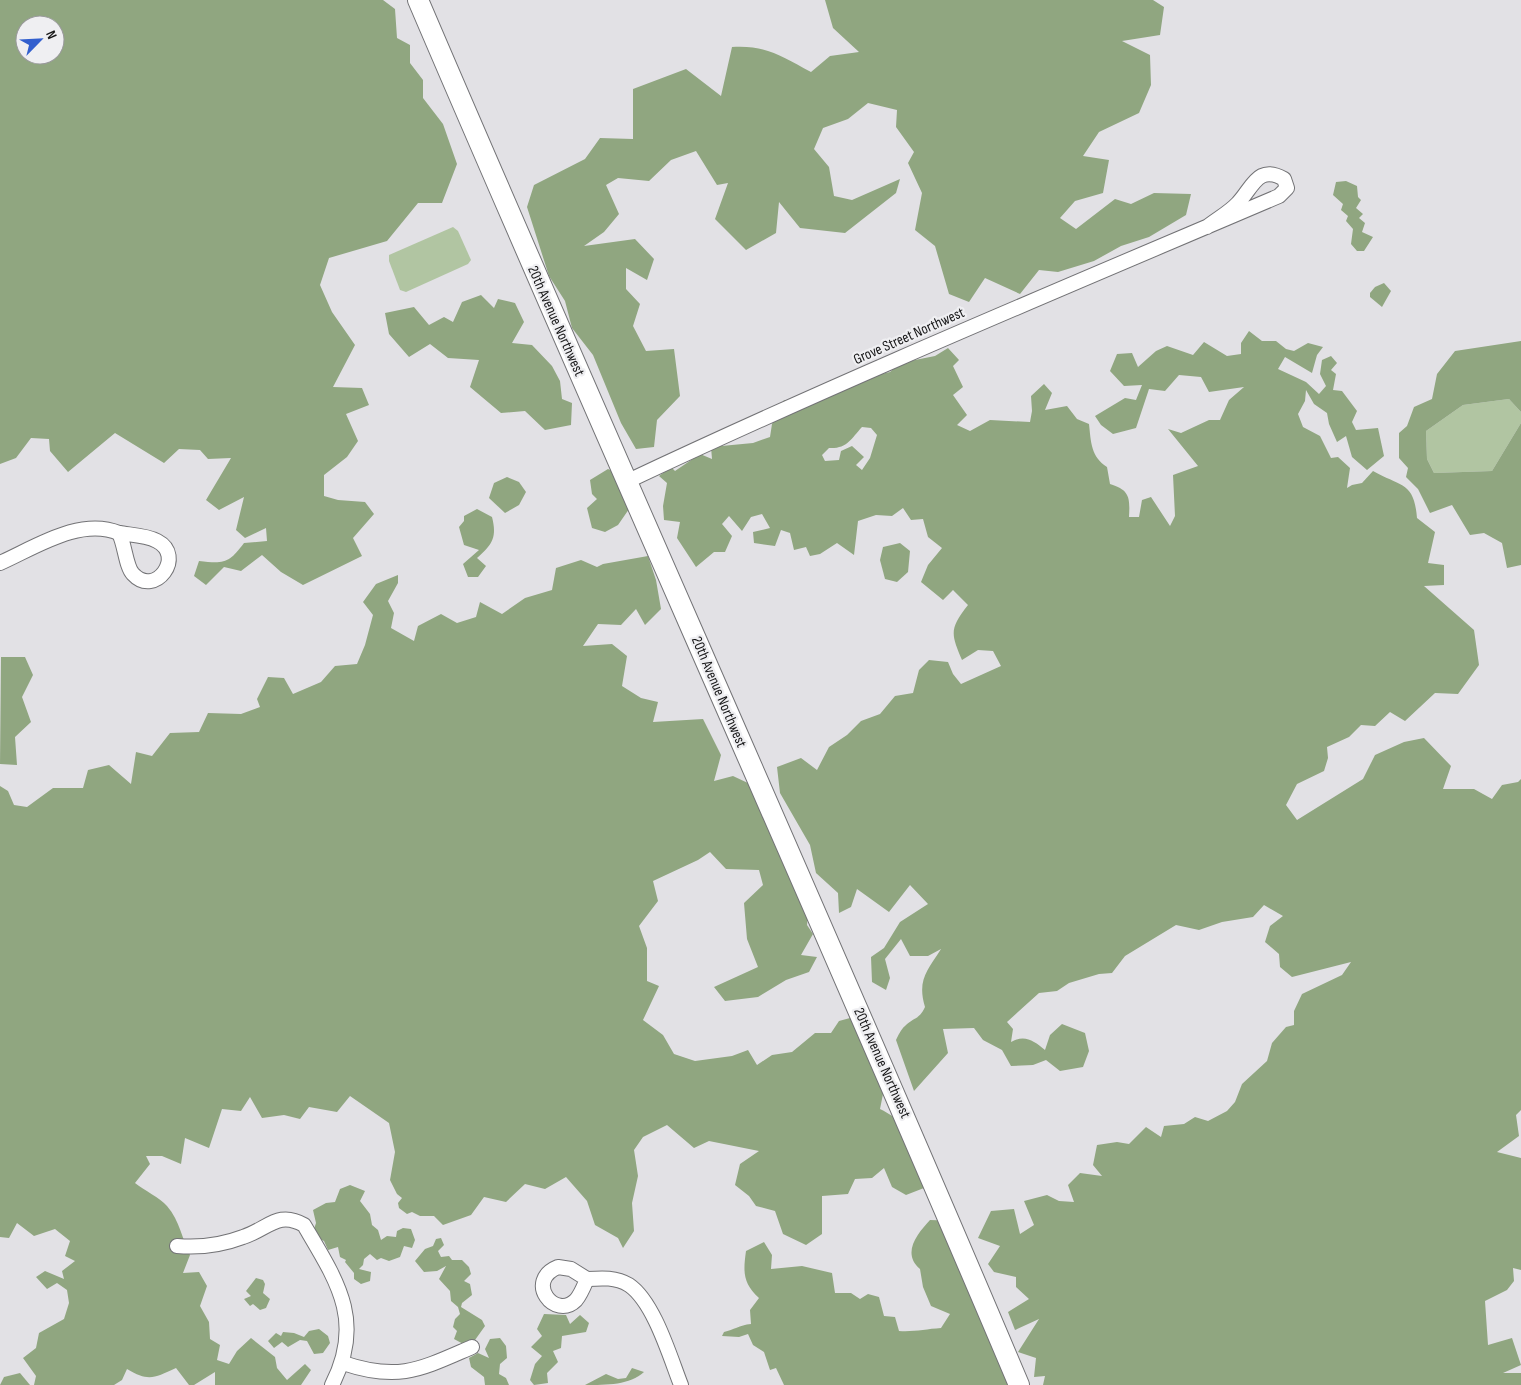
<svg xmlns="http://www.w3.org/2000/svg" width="1521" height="1385" viewBox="0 0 1521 1385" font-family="'Sofia Sans Condensed',sans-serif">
<rect width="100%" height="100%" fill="#e2e1e5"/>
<g fill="#b1c5a2">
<path d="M453 227 458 231 471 260 468 264 406 292 400 290 389 261V255Z"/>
<path d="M1509 399 1521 412V423L1492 471 1434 473 1427 459 1426 431 1463 405Z"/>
</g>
<g fill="#90a680" fill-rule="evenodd">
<path d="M0 0H383L395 9 397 38 410 45V63L423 80V98L443 124 457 164 442 203H418L387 241 329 258 320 285 332 312 355 345 333 387 362 388 369 405 346 414 358 441 347 457 324 475V496L338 500 365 502 374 514 353 538 362 556 303 585 281 572 262 555 241 571 224 567 206 585 194 576 199 561C225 564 229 563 244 543L267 541 266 528 245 538 236 530 244 497 219 510 206 500 231 458 208 459 200 450 179 449 164 463 115 433 68 472 50 451 49 439 31 438 16 458 0 464ZM25 25H55V55H25Z"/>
<path d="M825 0H1153L1164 7 1160 35 1122 41 1150 55 1151 85 1139 113 1099 132 1083 156 1109 160 1103 193 1075 201 1060 218 1076 229 1115 199 1131 204 1154 193 1191 194 1186 215 1149 237 1121 246 1094 261 1058 272 1039 270 1020 294 985 278 969 302 949 294 935 246 915 230 922 193 908 163 914 152 896 127 897 110 868 103 848 119 823 128 814 149 829 167 834 196 852 200 900 179 896 193 845 233 800 228 779 202 776 233 746 250 715 219 728 183 717 185 696 151 671 160 649 181 618 178 606 185 619 214 604 232 584 246 635 239 654 259 647 280 626 268V289L640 304 633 326 646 351 674 349 680 396 657 420 654 447 636 449 621 423 593 355 572 328 565 301 549 276 527 207 534 185 585 159 600 138 633 139V89L686 69 721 96 732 47C767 45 781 56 811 72L830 56 859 52 833 28Z"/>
<path d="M1346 181 1357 186 1358 197 1361 200 1356 208 1363 214 1359 218 1365 223 1362 232 1373 237 1364 251H1357L1351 244 1353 229 1346 221 1348 216 1341 210 1343 204 1333 195 1336 182Z"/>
<path d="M1384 283 1391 291 1382 307 1370 297V293L1375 287Z"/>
<path d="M481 295 494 308 498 299 515 303 524 322 512 343 532 345 552 366 560 381 562 399 572 403 571 425 545 430 525 411 501 413 470 387 479 360 448 358 430 344 409 357 389 334 385 313 414 307 429 325 444 317 453 322 462 302Z"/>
<path d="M1249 331 1262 341H1276L1286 349 1294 351 1308 343 1323 347 1317 355 1312 373 1285 357 1278 369 1306 382 1319 394 1326 386 1320 374 1322 360 1331 356 1337 363 1331 370 1336 374 1333 390 1342 391 1357 411 1352 422 1356 430 1378 428 1384 456 1367 470 1352 457 1346 436 1337 442 1329 424 1327 413 1314 404 1306 390 1305 401 1298 414 1303 427 1320 436 1331 458 1338 457 1350 468 1347 488 1352 485 1362 483 1373 471C1401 487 1414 481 1417 518L1435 532 1428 563 1444 565V585L1424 586 1474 630 1479 665 1458 694 1435 693 1405 721 1390 712 1375 726 1361 725 1349 737 1327 747 1328 758 1324 771 1297 784 1286 805 1297 820 1363 779 1375 755 1404 742 1424 738 1451 766 1443 789H1474L1492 799 1502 785 1518 782 1521 779V1110L1516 1115 1519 1136 1497 1152 1521 1158V1270L1513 1268 1514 1281 1507 1290 1485 1301 1488 1345 1512 1338 1521 1365 1503 1373H1521V1385H1043L1045 1376 1034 1377 1036 1358 1018 1352 1039 1319 1015 1330 1008 1312 1029 1299 1016 1287V1277L994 1272 988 1264 1000 1246 978 1238 991 1211 1014 1209 1020 1234 1034 1225 1024 1201 1047 1195 1059 1201 1074 1202 1068 1185 1080 1173 1102 1176 1093 1165 1097 1145 1117 1142 1129 1144 1146 1127 1161 1137 1164 1126 1184 1124 1195 1117 1208 1121 1227 1111 1235 1102 1242 1084 1267 1061 1272 1043 1286 1027 1294 1025V1011L1302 994 1342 975 1351 962 1292 977 1280 967 1279 954 1265 942 1270 926 1283 916 1264 905 1253 917 1222 922 1199 930 1176 925 1125 956 1112 973 1099 974 1069 983 1057 991 1039 993 1007 1022 1013 1029 1011 1042C1025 1034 1034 1041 1045 1050L1050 1035 1062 1024 1085 1033 1089 1051 1083 1067 1060 1071 1046 1060 1033 1065 1011 1066 1002 1050 983 1040 974 1028 943 1029 948 1053 914 1091 896 1040C898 1036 901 1029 905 1026 914 1017 919 1020 925 1007 917 980 927 971 941 949L928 956H910L901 939 885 959 890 978 886 990 872 982 871 957 884 948 900 922 928 904 910 885 889 912 857 889 851 907 839 913 838 893 816 873 810 845 780 793 777 767 801 758 817 770 829 747 847 735 861 721 880 714 895 696 913 693 919 670 929 660 948 662 953 674 961 684 1001 666 993 651 978 650 962 660C951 634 949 629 968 605L953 590 943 600 921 582 928 565 942 548 928 537 923 519 911 520 903 508 892 516 876 515 858 521 854 555 837 543 820 554 810 556 806 547 794 550 790 533 781 530 775 546 754 543 753 532 770 528 762 514 751 517 742 531 729 516 722 524 732 536 725 552H714L696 567 677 538 680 522 664 520 663 506 667 483 659 476 671 467 675 471 700 454 712 459 711 447 753 443 770 437 772 424 784 400 802 407 868 377 890 372 900 363 935 356 948 348 959 360 953 366 963 387 953 395 967 415 957 425 970 431 990 420 1030 422 1032 411 1031 396 1044 384 1052 393 1045 410 1067 406 1077 419 1089 424C1091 442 1091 457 1107 467L1110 484C1130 490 1130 498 1129 517H1139L1142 500 1151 497 1170 526 1175 516 1173 475 1198 466 1168 429 1181 433 1209 420H1220L1229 400 1244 387 1209 392 1201 377 1179 375 1165 391 1149 389 1136 428 1113 434 1101 425 1095 416 1125 398 1136 400 1142 385 1124 386 1110 371 1117 354 1132 353 1138 367 1156 351 1167 346 1193 355 1204 342 1227 356 1241 354V343ZM862 427 871 428 877 435 870 458 862 470 856 465 864 457 852 446 841 451 839 460 825 461 822 455 829 448C847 449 851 439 862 427Z"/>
<path d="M1521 341V412L1509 399 1463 405 1426 431 1427 459 1434 473 1492 471 1521 423V565L1507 568 1502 543 1484 533 1470 535 1452 505 1430 513 1418 489 1406 477 1408 468 1399 458V433L1407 426 1414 407 1432 399 1437 374 1455 351Z"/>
<path d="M608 469 625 477 636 499 618 525 605 532 592 528 587 508 597 499 592 494 590 480Z"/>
<path d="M507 477 519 482 526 492 519 505 505 513 489 498 494 483Z"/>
<path d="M477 509 492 517C497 537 493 544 477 558L486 566 478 577H468L463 564 479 550 464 545 459 527 464 521V516Z"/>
<path d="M900 543 910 551 908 572 897 582 885 579 880 560 883 547Z"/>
<path d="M648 556 656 580 661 609 645 625 636 609 621 625 598 624 583 646 612 644 627 656 622 686 641 698 658 702 653 722 703 719 721 755 714 781 733 776 750 784 810 891 807 925 813 934 801 955 817 957 809 972 786 980 758 997 725 1001 714 987 758 967 747 939 744 903 763 885 759 870 726 869 710 852 698 860 653 881 658 901 639 926 647 948V981L659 986 643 1020 663 1035 674 1054 695 1061 732 1056 748 1050 757 1065 772 1055 792 1052 815 1033H831L839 1021 850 1018 874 1026 885 1084 880 1109C900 1119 906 1126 906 1148L924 1167V1188L906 1195 892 1187 884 1168 872 1178 855 1179 848 1194 822 1196V1234L806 1245 783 1234 775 1211 756 1206 749 1196 735 1185 740 1164 759 1151 709 1141 694 1148 667 1125 643 1137 634 1150 638 1176 632 1203 634 1231 623 1248 618 1238 595 1225 587 1201 566 1177 545 1189 525 1184 506 1202 484 1197 471 1215 443 1225 434 1216H420L412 1212 407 1214 399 1208 398 1203 402 1198 397 1194 390 1180 395 1152 389 1123 350 1096 337 1112 309 1107 300 1119 284 1115 262 1118 250 1097 241 1111 222 1109 209 1148 185 1138 181 1164 162 1156H146L150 1164 135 1183C144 1190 160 1198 167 1206 180 1221 182 1239 190 1255L183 1273 199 1272 207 1286 200 1306 209 1322 210 1339 220 1345 217 1360 229 1364 237 1351 251 1338 275 1357 277 1368 287 1380 305 1364 311 1370 301 1385H215V1372L194 1385H189L176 1368C154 1378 149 1382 127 1369L122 1380 114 1385H34L36 1376 23 1358 36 1348 39 1333 64 1319 69 1303 67 1290 57 1283 47 1289 36 1277 45 1271 64 1279 62 1271 75 1261 65 1256 70 1241 55 1229 34 1236 17 1223 9 1238 0 1237V786L8 791 14 805 27 807 53 788H83L88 770 109 765 131 784 136 752 152 756 170 733 199 732 208 713 241 714 260 707 257 699 268 677 284 678 293 694 321 682 335 666 357 664 365 645 373 615 363 602 376 584 398 575V583L388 601 394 613 391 628 414 641 418 626 441 614 457 623 476 617 480 602 502 614 525 598 552 590 556 568 581 560 597 567 603 564Z"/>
<path d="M1 657H25L33 675 22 697 31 722 15 737 17 765 0 764Z"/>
<path d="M350 1185 365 1191 360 1201 370 1214 372 1225 378 1230 381 1240 387 1236 396 1237 397 1231 403 1228 411 1229 415 1240 412 1248 404 1246 400 1257 389 1261 381 1258 377 1260 370 1254 364 1259 363 1265 359 1269 371 1272 370 1281 361 1284 354 1279V1273L345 1262 346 1260 340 1257 338 1247 328 1250 324 1241 312 1235 316 1223 313 1210 326 1203 335 1202 340 1189Z"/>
<path d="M930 1220 957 1221 996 1357 1006 1366V1381L1012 1385H784L776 1368 770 1370 764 1352 753 1345 748 1334 739 1337 722 1336 724 1332C734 1330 739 1325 751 1324L750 1310 759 1298C743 1283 743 1273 746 1251L764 1242 772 1255 771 1269 802 1266 832 1273 835 1293H851L860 1299 868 1294 879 1297 884 1316 895 1317 899 1331C914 1332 926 1329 941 1328L950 1314 931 1306 923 1287 920 1269C901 1253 918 1233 930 1220Z"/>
<path d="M441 1238 444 1245 438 1251 441 1257 449 1256 452 1260H462L469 1267 471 1274 464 1281 470 1284 472 1295 462 1303 461 1307 482 1320 485 1326 475 1340 467 1346 454 1339 457 1331 453 1327 455 1319 460 1314 458 1307 451 1301 450 1291 439 1279 446 1266 437 1271 424 1272 415 1261 425 1249 433 1246 436 1239Z"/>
<path d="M256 1278 263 1280 265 1284 263 1293 270 1299 266 1308 260 1310 253 1304 250 1306 244 1299 251 1296 246 1291Z"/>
<path d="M544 1314 566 1315 570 1324 580 1315 589 1323 586 1332 562 1336 561 1348 553 1351 558 1362 547 1373 548 1383 534 1385 530 1380 535 1364 542 1356 531 1347 542 1336 537 1329Z"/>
<path d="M319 1329 328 1336 330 1343 323 1353 314 1354 307 1341 300 1340 288 1347 282 1342 274 1348 268 1341 276 1333 281 1336 283 1332 294 1333 304 1337 309 1331Z"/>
<path d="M500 1338 506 1346 507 1358 500 1364 499 1374 506 1378 509 1385H485L484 1377 471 1367 469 1358 478 1353 489 1358 485 1349 490 1339Z"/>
<path d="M632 1368 644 1372C630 1385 607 1385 585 1385L606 1374 618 1379 626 1378Z"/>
<path d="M20 1373 30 1385H0L4 1377Z"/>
</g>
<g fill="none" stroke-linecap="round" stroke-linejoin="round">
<g stroke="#737376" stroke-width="16">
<g id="street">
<path d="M628 481C842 380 1061 289 1279 196L1287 188 1284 179C1258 164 1253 187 1238 203 1230 212 1217 219 1207 227"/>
<path d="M119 533C131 535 146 535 157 541 186 556 155 598 133 574 126 567 125 545 119 533Z"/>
<path d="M0 563C36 547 80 517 119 533"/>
<path d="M177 1246C200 1248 222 1245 243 1237 268 1229 278 1210 304 1225 337 1281 365 1321 332 1385"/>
<path d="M558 1267 571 1269 587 1279C584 1286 581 1294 576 1300 555 1321 524 1281 558 1267Z"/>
<path d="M587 1279C602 1278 616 1277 629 1285 654 1302 670 1357 681 1385"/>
<path d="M343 1363C399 1382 421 1369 472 1347"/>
</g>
</g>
<g stroke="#737376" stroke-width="22">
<path id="secondary" d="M418 0C616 463 823 921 1019 1385"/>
</g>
<use href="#street" stroke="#fff" stroke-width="14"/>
<use href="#secondary" stroke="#fff" stroke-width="20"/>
</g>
<g text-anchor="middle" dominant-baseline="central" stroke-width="4.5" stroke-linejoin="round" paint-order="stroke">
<g font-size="15" fill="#171718" stroke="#efeff2">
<text transform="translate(556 321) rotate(66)">20th Avenue Northwest</text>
<text transform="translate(909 336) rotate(-24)">Grove Street Northwest</text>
<text transform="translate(719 692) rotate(67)">20th Avenue Northwest</text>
<text transform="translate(882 1063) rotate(66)">20th Avenue Northwest</text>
</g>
</g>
<g transform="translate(40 40) rotate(66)"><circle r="24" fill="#efeff2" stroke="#99999b"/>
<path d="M0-4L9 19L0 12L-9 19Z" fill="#325fce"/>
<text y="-8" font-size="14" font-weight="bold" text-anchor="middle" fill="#171718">N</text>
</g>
</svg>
